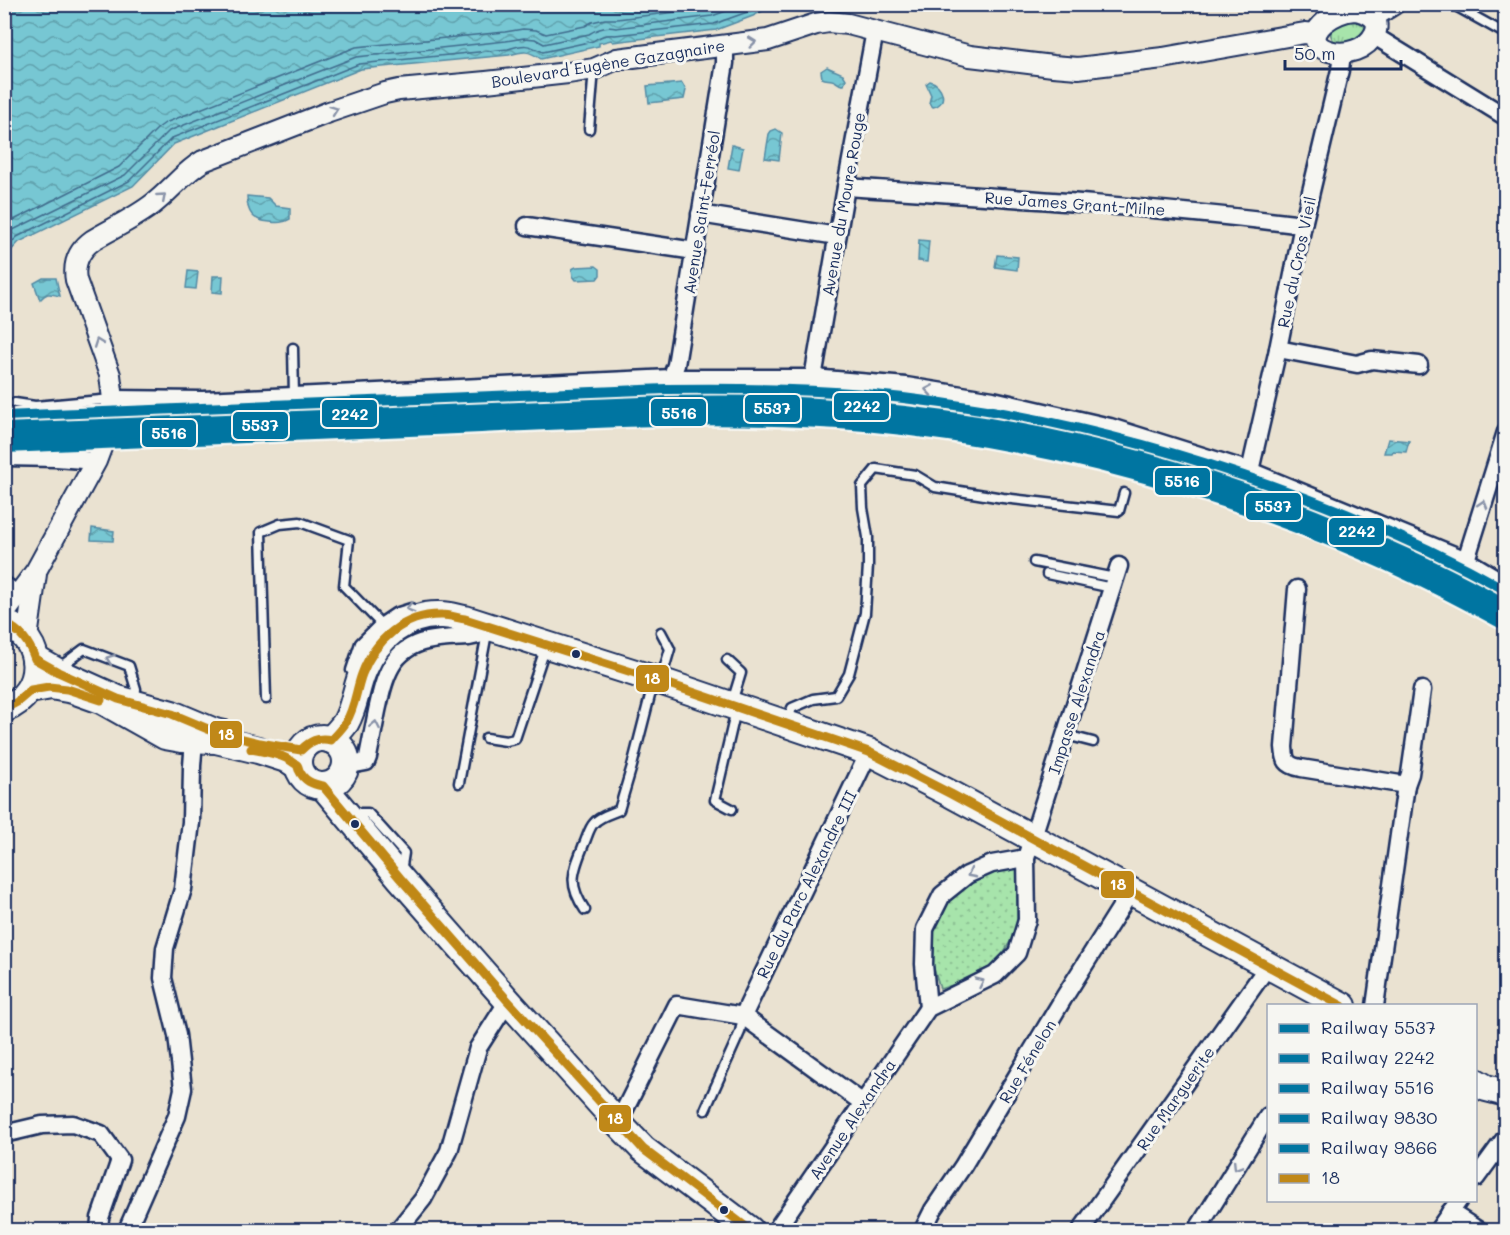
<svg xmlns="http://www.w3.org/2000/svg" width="1510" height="1235" viewBox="0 0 1510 1235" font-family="Mali,sans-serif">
<defs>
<pattern id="grass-tufts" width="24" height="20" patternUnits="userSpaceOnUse" patternTransform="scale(1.5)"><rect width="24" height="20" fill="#a7e4ab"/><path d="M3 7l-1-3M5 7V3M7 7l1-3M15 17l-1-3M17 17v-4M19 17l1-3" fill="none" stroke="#8fc496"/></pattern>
<pattern id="park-dots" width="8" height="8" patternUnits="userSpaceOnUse" patternTransform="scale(1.5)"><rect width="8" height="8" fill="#a7e4ab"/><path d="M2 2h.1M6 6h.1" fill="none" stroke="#8fc496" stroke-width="1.8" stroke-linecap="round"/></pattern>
<pattern id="water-waves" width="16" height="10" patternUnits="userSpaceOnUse" patternTransform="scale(1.5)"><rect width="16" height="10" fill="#77c7d3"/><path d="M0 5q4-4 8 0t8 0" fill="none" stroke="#61a2ae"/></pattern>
</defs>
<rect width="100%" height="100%" fill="#eae2d1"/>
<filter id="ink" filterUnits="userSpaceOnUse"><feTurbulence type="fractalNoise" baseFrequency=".0167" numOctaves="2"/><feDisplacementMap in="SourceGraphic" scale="12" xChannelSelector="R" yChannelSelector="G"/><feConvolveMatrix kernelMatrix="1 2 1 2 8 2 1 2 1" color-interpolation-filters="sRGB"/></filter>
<g filter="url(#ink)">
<g fill="#e2d4ba">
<path d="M705 392 814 394 939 407 1063 427 1204 465 1340 514 1467 570 1505 593V628L1375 559 1305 529 1227 501 1143 475 1053 452 945 434 812 422 662 419 117 442 122 415 576 395Z"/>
<path d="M93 414 85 443 5 449 4 417Z"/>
</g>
<path fill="url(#grass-tufts)" stroke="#618a84" stroke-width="1.5" d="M1349 21 1359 22 1364 25 1365 30C1357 43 1351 43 1336 43 1323 31 1337 23 1349 21Z"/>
<path fill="url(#park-dots)" stroke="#618a84" stroke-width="1.5" d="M1017 866V930L998 962 982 972 968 980 940 989 931 959 934 930 950 898 973 879 993 870Z"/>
<g fill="url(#water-waves)" stroke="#528aa4" stroke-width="1.5">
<path d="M5 4H774V5L753 16 716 30 613 42 611 40 599 43V46L541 59C528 50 524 51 509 55L361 69 174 144 133 186 19 242 5 257Z"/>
<path d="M827 67 843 74 846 79 844 85C838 86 838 81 832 80 828 79 826 80 822 78L821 71Z"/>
<path d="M930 81C943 84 949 104 933 107L929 103 931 95 926 84Z"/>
<path d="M682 83 686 90 684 99 649 103 647 86Z"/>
<path d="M776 129 782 133 779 160 765 158 769 134 771 131Z"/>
<path d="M732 145 743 148 739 170 728 168Z"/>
<path d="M247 196 268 198 276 206 290 208V219C283 223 278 223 270 222 253 221 247 213 247 196Z"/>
<path d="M919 240 929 241 927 262 918 261Z"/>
<path d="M997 255 1018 257 1017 270 995 267Z"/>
<path d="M596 266 600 269V275L597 279 576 280 573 276 572 269 576 267Z"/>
<path d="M188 271 198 272 196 289 186 288Z"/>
<path d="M213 276H223L222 293 212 292Z"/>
<path d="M43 278H56L60 296C50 294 48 291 40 300L34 283Z"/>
<path d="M1388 439 1409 441 1406 452 1393 451 1392 453H1384Z"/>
<path d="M92 528 114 531 113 541 91 540Z"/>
</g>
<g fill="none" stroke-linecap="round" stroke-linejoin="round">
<g stroke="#406c8d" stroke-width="1.5">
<path d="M4 225 119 167 158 128 165 123 356 47 505 32 523 29 536 30 546 34 585 26 592 22 605 19H617L710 8 719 4"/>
<path d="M4 239 13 230 125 175 169 131 356 57 506 41 524 38 535 39 544 44 589 34C597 29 607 26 616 28L712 16 746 4"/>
<path d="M4 250 17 237 129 181 172 138 359 64 508 49C525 44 527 44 543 52L593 41C599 36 608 34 615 35L714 24 750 11 762 4"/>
</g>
<g stroke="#1b2f5e" stroke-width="13">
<g id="service">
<path d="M1452 4 1506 34"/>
<path d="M589 129 594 69"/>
<path d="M293 348 294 396"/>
<path d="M15 403 35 406 112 399"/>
<path d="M1034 562 1115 578"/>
<path d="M1047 574 1112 588"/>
<path d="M727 660 741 673 732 702"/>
<path d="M59 670 64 664 84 649 129 666 136 689 135 700"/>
<path d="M351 670 360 643 380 623 395 613 411 608"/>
<path d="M266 699 261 532 280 524 300 522 349 540 344 586 380 623"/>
<path d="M787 723 792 708 813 699 836 696 849 674 865 613 868 565V537L863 508 862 486 876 469 915 475 935 487 1003 498 1119 511 1124 493"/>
<path d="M1066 735 1093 742"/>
<path d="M486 738 506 741 515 739 545 649"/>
<path d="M459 783 487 633"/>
<path d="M732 809 715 800 736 710"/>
<path d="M351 813H368L404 853 401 872"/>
<path d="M585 910C567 883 573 872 584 844 587 838 589 828 594 823 600 816 610 814 619 810L632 766 652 688 665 666 670 649 661 632"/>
<path d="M705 1110 740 1032 743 1016"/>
</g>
</g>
<g stroke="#1b2f5e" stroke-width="21">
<g id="minor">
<path d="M1373 35 1506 117"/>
<path d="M846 187C998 197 1151 206 1303 225"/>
<path d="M700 214 837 236"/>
<path d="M527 226 695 251"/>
<path d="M1278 349 1357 364 1372 360 1419 365"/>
<path d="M671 378 676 365 725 63V45"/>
<path d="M813 378 846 187 875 31"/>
<path d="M113 399 203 400 294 396 671 378H813L906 386 993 400 1110 427 1250 471 1466 560 1506 584"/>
<path d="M4 457 56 458 96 461"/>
<path d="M1250 471 1278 349 1303 225 1340 70 1342 54"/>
<path d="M1466 560 1506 432"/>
<path d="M4 585 18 595"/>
<path d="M1297 589 1284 747C1285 761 1286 765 1301 768L1406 785"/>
<path d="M345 766 366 762 368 757C371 742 374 727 377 711 384 679 390 649 427 641 441 638 455 638 469 637 475 636 481 634 487 633L488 626"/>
<path d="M1375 1006 1406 785 1410 774 1422 690"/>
<path d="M928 1008 924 964 925 929 942 895 967 875 992 864 1026 858"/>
<path d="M863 1103 743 1016 869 752"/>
<path d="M618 1123 677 1005 743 1016"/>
<path d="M4 1134 42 1125 73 1124 101 1134 120 1160 100 1218 99 1230"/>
<path d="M1476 1178 1506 1137"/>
<path d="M1450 1212 1478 1230"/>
<path d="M127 1230 177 1116 183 1089 177 1035 163 978 165 948 183 889 191 822 192 766 194 740"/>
<path d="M398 1230 423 1199 449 1151 478 1048 508 1001"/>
<path d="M776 1230 928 1008 995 975 1017 953 1027 920 1026 858 1119 566"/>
<path d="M923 1230 933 1210 963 1166 1063 999 1131 891"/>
<path d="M1081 1230 1263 973 1267 964"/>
<path d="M1197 1230 1268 1116"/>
<path d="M1438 1230 1459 1200"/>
</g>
</g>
<g stroke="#1b2f5e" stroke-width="24">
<g id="tertiary">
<path d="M1354 10C1366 12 1382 17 1375 33 1358 68 1291 51 1325 22 1334 15 1343 11 1354 10Z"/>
<path d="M1373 17 1394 4"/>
<path d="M4 614 36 571 96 461 102 445 113 399 110 375 76 280C73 263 79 250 93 240 113 228 135 218 153 204 171 190 184 172 203 161L329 112 385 93 399 90 486 82 568 73 594 69 617 59 768 40 816 24 829 22 848 24 970 56 1053 66 1078 68 1163 58 1293 35 1305 33 1316 34"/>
<path d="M27 638 36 574"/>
</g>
</g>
<g stroke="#1b2f5e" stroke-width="30">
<g id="primary">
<path d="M4 623C46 638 46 693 4 709"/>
<path d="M35 659 58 672 118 699 172 714 215 732 224 734"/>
<path d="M29 690 51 686 73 690 101 700 165 736 182 739 216 740 258 750 289 760 298 766"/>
<circle cx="322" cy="762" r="24"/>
<path d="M331 740C336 734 342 728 346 722 355 706 356 686 364 669 377 638 406 613 442 615 450 615 458 618 465 619L657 680 869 752 951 794 1343 1006"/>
<path d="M323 786 400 878 508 1001 618 1123 643 1149 750 1230"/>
<path d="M1476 1082 1486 1088 1506 1093"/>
</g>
</g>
<use href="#service" stroke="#f6f6f2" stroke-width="8"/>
<use href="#minor" stroke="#f6f6f2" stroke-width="16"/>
<use href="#tertiary" stroke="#f6f6f2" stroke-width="20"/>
<use href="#primary" stroke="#f6f6f2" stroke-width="26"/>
<g stroke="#f6f6f2" stroke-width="14">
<g id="bus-1">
<path d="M4 623C21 631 29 642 35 659L58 672 118 699 172 714 215 732 260 743 301 750C310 741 318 737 331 740 336 734 342 729 346 722 355 708 356 690 362 674 375 640 404 614 442 615 450 615 457 618 465 619L657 680 869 752 951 794 1342 1006"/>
<path d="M4 709 17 702 31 690 49 687 67 689 101 700"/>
<path d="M251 749C265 752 282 754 294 763 299 766 297 765 299 770 304 781 312 784 323 786L400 878 508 1001 643 1149 750 1230"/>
</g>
</g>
<use href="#bus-1" stroke="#c08818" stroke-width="9"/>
<g stroke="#f6f6f2" stroke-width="15">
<path id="rail-1" d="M4 436C164 429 323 423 483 416 611 410 740 402 869 414 1087 435 1314 505 1506 613"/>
</g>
<g stroke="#f6f6f2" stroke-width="15">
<path id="rail-2" d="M4 428 666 401C732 400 799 400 865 407 1027 421 1188 462 1338 524 1395 547 1452 573 1506 604"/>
</g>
<g stroke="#f6f6f2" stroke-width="15">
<path id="rail-3" d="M4 440 666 413C731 412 797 413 862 418 916 423 970 432 1023 442 1188 475 1354 531 1500 614"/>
</g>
<g stroke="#f6f6f2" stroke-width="15">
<path id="rail-4" d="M5 448C163 441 322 435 481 428 609 422 737 415 865 426 1082 446 1311 517 1500 623"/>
</g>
<g stroke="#f6f6f2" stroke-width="15">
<path id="rail-5" d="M4 416 666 389C732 388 799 389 865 394 1030 409 1193 452 1346 514 1401 536 1454 561 1506 590"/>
</g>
<use href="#rail-1" stroke="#0075a1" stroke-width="10"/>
<use href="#rail-2" stroke="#0075a1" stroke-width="10"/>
<use href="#rail-3" stroke="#0075a1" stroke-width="10"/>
<use href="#rail-4" stroke="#0075a1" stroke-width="10"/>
<use href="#rail-5" stroke="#0075a1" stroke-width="10"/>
</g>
<defs><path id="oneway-chevron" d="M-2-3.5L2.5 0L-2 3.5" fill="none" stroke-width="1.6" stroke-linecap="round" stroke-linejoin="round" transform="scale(1.5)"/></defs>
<g stroke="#8892a8">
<use href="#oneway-chevron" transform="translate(752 42) rotate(-7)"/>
<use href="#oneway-chevron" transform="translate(334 110) rotate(-20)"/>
<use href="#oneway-chevron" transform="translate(162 197) rotate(-41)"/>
<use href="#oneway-chevron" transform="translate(98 343) rotate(-110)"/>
<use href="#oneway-chevron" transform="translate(929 390) rotate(-171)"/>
<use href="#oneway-chevron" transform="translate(1483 504) rotate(-73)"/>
<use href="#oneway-chevron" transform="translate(410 608) rotate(164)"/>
<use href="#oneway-chevron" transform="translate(110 659) rotate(-160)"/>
<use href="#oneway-chevron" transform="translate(375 725) rotate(-79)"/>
<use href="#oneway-chevron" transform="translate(971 874) rotate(152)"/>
<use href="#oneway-chevron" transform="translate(980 982) rotate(-25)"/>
<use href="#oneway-chevron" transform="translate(1237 1166) rotate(122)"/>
</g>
</g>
<g fill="#1b2f5e" stroke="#f6f6f2" stroke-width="2">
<circle cx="576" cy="654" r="5"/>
<circle cx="355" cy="824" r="5"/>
<circle cx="724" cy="1210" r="5"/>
</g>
<g text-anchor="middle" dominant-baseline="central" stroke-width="6" stroke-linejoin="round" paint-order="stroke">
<g font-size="16" fill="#1b2f5e" stroke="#f6f6f2">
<text transform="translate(608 63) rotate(-9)">Boulevard Eugène Gazagnaire</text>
<text transform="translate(1075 203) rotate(4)">Rue James Grant-Milne</text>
<text transform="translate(843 204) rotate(-80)">Avenue du Moure Rouge</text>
<text transform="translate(701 212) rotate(-81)">Avenue Saint-Ferréol</text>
<text transform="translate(1296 262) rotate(-78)">Rue du Cros Vieil</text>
<text transform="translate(1076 702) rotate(-72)">Impasse Alexandra</text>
<text transform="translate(806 884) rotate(-64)">Rue du Parc Alexandre III</text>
<text transform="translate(1027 1061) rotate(-59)">Rue Fénelon</text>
<text transform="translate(1175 1098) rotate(-55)">Rue Marguerite</text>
<text transform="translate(852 1119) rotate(-56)">Avenue Alexandra</text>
</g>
</g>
<g stroke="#f6f6f2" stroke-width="2">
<rect x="833" y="392" width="57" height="29" rx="6" fill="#0075a1"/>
<rect x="744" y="394" width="57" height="29" rx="6" fill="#0075a1"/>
<rect x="650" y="398" width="57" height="29" rx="6" fill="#0075a1"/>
<rect x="321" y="399" width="57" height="29" rx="6" fill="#0075a1"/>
<rect x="232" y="411" width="57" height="29" rx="6" fill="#0075a1"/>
<rect x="141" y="419" width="56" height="29" rx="6" fill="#0075a1"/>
<rect x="1154" y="467" width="57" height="29" rx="6" fill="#0075a1"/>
<rect x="1245" y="492" width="57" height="29" rx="6" fill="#0075a1"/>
<rect x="1328" y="517" width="57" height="29" rx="6" fill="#0075a1"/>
<rect x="635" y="664" width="35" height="29" rx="6" fill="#c08818"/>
<rect x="209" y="720" width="34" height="29" rx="6" fill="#c08818"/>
<rect x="1100" y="870" width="35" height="29" rx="6" fill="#c08818"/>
<rect x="598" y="1104" width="34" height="29" rx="6" fill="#c08818"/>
</g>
<g font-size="16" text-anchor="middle" font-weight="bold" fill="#fff">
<text x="862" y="412">2242</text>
<text x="772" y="414">5537</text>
<text x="679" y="419">5516</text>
<text x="350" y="420">2242</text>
<text x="260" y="431">5537</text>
<text x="169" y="439">5516</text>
<text x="1182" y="487">5516</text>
<text x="1273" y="512">5537</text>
<text x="1357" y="537">2242</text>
<text x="652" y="684">18</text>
<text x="226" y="740">18</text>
<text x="1118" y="890">18</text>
<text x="615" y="1124">18</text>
</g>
<rect width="1510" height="1235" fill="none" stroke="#f6f6f2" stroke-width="24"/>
<rect x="12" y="12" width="1486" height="1211" fill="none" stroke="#1b2f5e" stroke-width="2" filter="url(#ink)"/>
<rect x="1267" y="1004" width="210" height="198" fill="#f6f6f2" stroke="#9ea6b7" stroke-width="1.5"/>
<rect x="1279" y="1024" width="30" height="9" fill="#0075a1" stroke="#9ea6b7" stroke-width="1.5"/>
<text x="1321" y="1034" font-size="18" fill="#1b2f5e">Railway 5537</text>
<rect x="1279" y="1054" width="30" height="9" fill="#0075a1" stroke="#9ea6b7" stroke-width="1.5"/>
<text x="1321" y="1064" font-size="18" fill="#1b2f5e">Railway 2242</text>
<rect x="1279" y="1084" width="30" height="9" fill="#0075a1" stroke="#9ea6b7" stroke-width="1.5"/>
<text x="1321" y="1094" font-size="18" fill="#1b2f5e">Railway 5516</text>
<rect x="1279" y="1114" width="30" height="9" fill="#0075a1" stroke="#9ea6b7" stroke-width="1.5"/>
<text x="1321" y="1124" font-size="18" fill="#1b2f5e">Railway 9830</text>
<rect x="1279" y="1144" width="30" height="9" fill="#0075a1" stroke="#9ea6b7" stroke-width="1.5"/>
<text x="1321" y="1154" font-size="18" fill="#1b2f5e">Railway 9866</text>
<rect x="1279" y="1174" width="30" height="9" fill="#c08818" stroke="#9ea6b7" stroke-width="1.5"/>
<text x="1321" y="1184" font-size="18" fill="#1b2f5e">18</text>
<path d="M1285 60v9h116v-9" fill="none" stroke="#1b2f5e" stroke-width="3"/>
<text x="1294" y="60" font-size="18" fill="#1b2f5e" stroke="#f6f6f2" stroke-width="4.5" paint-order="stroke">50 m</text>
</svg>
